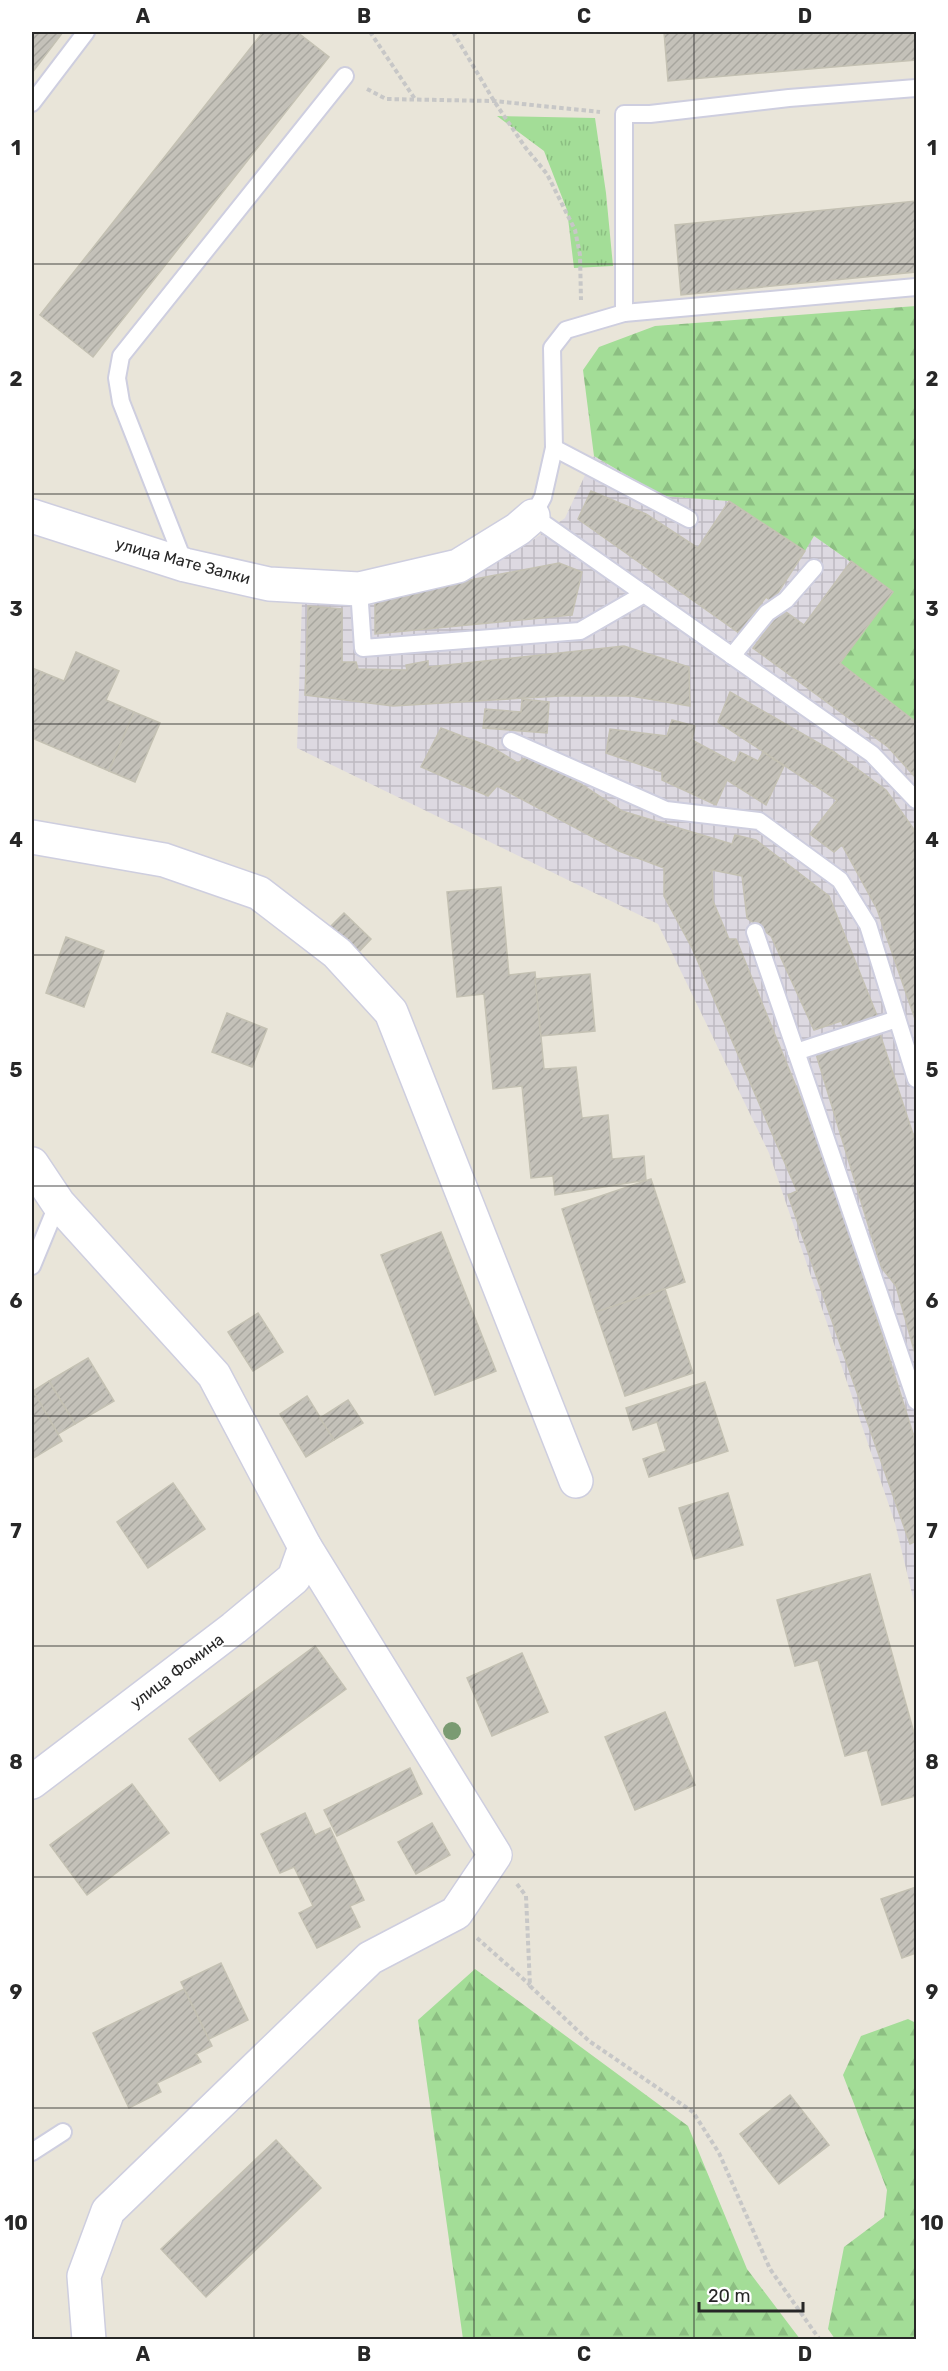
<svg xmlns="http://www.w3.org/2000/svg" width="948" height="2371" viewBox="0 0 948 2371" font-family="Rubik,sans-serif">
<defs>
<pattern id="industrial-grid" width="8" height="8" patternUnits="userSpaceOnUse" patternTransform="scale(1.5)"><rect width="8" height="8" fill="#ddd9e1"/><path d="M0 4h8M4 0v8" fill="none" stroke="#bebac1"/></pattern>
<pattern id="grass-tufts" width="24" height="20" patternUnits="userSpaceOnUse" patternTransform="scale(1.5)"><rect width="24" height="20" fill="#a3dd97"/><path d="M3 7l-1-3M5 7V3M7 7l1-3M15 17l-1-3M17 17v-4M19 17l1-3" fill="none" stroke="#8cbe82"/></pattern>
<pattern id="forest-firs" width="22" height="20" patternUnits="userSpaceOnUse" patternTransform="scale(1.5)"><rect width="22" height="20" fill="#a3dd97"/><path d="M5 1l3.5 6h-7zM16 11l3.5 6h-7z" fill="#8cbe82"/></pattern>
<pattern id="building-hatch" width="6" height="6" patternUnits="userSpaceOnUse" patternTransform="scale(1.5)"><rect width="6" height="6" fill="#c4c1b9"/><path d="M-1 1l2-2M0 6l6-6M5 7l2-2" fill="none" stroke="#a8a69f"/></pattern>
</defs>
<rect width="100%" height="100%" fill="#e9e5d9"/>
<path fill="url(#industrial-grid)" d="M594 456 662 496 729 501 804 551 814 536 893 592 912 716 916 722V1610L895 1523 769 1153 658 924 297 748 302 601 472 570 530 542 565 518Z"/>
<path fill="url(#grass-tufts)" d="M497 116 595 118 606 193 613 266 574 268 567 210 544 151Z"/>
<g fill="url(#forest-firs)">
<path d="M916 306V722L840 663 892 591 814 536 805 551 729 501 662 496 594 456 583 370 599 347 655 326Z"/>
<path d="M475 1969 688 2126 747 2269 800 2339H463L418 2020Z"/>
<path d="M908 2019 916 2023V2339H835L828 2329 844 2247 884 2217 887 2190 843 2075 861 2036Z"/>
</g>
<g fill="url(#building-hatch)" stroke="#c4c1b3" stroke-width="1.5">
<path d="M32 32H63L32 73Z"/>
<path d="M263 32H297L329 57 93 357 40 315Z"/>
<path d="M664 32H916V60L668 81Z"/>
<path d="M916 201V272L681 295 675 225Z"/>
<path d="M591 491 646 514 698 548 729 501 805 551 772 602 766 597 739 633 578 519Z"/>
<path d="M851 561 893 592 840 663 916 722V778L888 747 753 648 782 609 804 625Z"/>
<path d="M559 563 582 572 572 615 375 634V598Z"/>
<path d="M308 606 342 609V662H356L358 669 407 670 406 665 428 661V667L624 646 689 667 690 706 631 696H560L393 706 305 695Z"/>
<path d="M76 652 119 671 106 700 134 712 109 771 32 738V698L42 672 64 681Z"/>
<path d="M32 668 42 672 32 698Z"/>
<path d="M730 692 834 752 886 790 913 828 916 838V1022L877 909 842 845 834 852 810 834 837 800 718 722Z"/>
<path d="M522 699 549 702 547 733 483 728 485 709 521 712Z"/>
<path d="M134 712 160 723 135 782 109 771Z"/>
<path d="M672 720 695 726 692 740 735 763 740 752 758 761 763 752 784 766 766 805 727 780 716 805 662 780V772L606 753 610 729 667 736Z"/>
<path d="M441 728 493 748 518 763 532 752 622 811 732 844 735 835 756 840 829 896 878 1018 844 1027 841 1021 814 1030 771 936 747 918 742 876 712 870 713 901 729 939H736L830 1170 916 1443V1541L910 1544 788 1195 797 1191 692 948 664 896V868L619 851 497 786 488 796 421 767Z"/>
<path d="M501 887 509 975 535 972 544 1069 576 1067 582 1118 608 1115 612 1159 644 1156 646 1180 555 1195 553 1176 531 1178 522 1086 493 1089 484 994 457 997 447 892Z"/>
<path d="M344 913 371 939 356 955 329 928Z"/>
<path d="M66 937 104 951 84 1007 46 993Z"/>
<path d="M590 974 595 1031 541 1036 535 979Z"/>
<path d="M227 1013 267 1029 252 1067 212 1052Z"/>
<path d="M880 1034 916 1143V1357L896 1286 881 1267 816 1054Z"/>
<path d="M651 1179 685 1282 596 1312 562 1209Z"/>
<path d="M441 1232 496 1371 435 1395 381 1255Z"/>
<path d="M665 1289 693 1373 625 1396 596 1312Z"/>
<path d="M258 1313 283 1352 253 1371 228 1332Z"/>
<path d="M88 1358 114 1401 75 1424 49 1381Z"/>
<path d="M49 1381 75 1424 58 1434 33 1391Z"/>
<path d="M705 1382 728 1451 649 1477 643 1459 666 1451 657 1422 633 1430 626 1408Z"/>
<path d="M32 1389 62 1441 32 1459Z"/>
<path d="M307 1396 334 1440 306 1457 280 1414Z"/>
<path d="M348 1400 363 1423 334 1440 320 1418Z"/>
<path d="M173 1483 205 1529 148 1568 117 1522Z"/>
<path d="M728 1493 743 1545 694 1559 679 1508Z"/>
<path d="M870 1574 916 1740V1796L882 1805 867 1750 845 1756 818 1660 795 1666 777 1600Z"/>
<path d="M315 1646 346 1689 220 1781 189 1739Z"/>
<path d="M522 1653 548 1712 492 1736 467 1678Z"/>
<path d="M665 1712 695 1785 635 1810 605 1737Z"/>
<path d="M410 1768 422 1794 337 1836 324 1810Z"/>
<path d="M132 1784 169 1833 87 1895 50 1845Z"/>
<path d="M305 1813 315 1835 330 1828 364 1900 350 1906 360 1927 317 1948 299 1913 313 1906 294 1867 280 1873 261 1834Z"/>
<path d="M432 1823 450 1855 416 1874 398 1842Z"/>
<path d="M916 1887V1953L902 1958 881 1899Z"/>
<path d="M221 1963 248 2020 209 2039 181 1982Z"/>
<path d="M184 1989 212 2046 196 2054 201 2062 157 2083 161 2092 129 2108 93 2033Z"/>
<path d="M790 2095 829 2145 779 2184 740 2134Z"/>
<path d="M276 2140 321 2188 206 2297 161 2249Z"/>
</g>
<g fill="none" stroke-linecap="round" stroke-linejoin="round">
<g stroke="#cecedf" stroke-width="20">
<g id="lane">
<path d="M32 103 86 32"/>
<path d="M916 287 624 313 566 330 552 348 554 448 543 497 533 516 872 754 916 800"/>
<path d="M624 313V114H650L789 98 916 88"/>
<path d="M554 448 689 519"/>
<path d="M185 565 121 402 117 378 121 356 345 76"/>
<path d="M359 589 363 648 580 631 644 594"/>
<path d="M732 656 767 613 786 600 814 568"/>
<path d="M511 741 666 810 759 821 840 880 868 925 916 1079"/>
<path d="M755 932 916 1401"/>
<path d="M796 1052 897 1019"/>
<path d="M32 1266 58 1203"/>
<path d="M32 2152 63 2132"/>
</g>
</g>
<g stroke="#cecedf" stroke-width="36">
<g id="street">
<path d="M32 837 164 860 259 893 337 953 391 1012 576 1481"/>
<path d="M32 1164 58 1203 214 1375 305 1547 495 1855 456 1913 370 1958 108 2211 84 2276 89 2340"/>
<path d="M32 1782 234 1628 294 1578 305 1547"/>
</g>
</g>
<g stroke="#cecedf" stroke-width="36">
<path id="secondary" d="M32 516 185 565 269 584 359 589 458 566 518 529 533 516"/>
</g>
<g stroke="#c7c7c7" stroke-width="4" stroke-dasharray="4.5 3" stroke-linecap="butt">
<path d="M370 32 415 99"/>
<path d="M453 32 494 101 525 147 547 174 575 230 580 255 581 300"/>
<path d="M367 89 386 99 494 101 600 112"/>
<path d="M517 1884 526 1896 530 1986 589 2041 693 2112 719 2153 770 2269 820 2340"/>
<path d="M477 1938 530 1985"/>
</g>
<use href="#lane" stroke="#fff" stroke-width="16"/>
<use href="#street" stroke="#fff" stroke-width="33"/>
<use href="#secondary" stroke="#fff" stroke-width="33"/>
</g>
<circle fill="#7a9b72" cx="452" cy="1731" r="9"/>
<path fill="none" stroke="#272727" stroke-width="1.5" stroke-opacity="0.55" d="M254 32V2340M474 32V2340M694 32V2340M32 264H916M32 494H916M32 724H916M32 955H916M32 1186H916M32 1416H916M32 1646H916M32 1877H916M32 2108H916"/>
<g text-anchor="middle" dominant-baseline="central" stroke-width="4.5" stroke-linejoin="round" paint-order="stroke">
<g font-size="16" fill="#272727" stroke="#fff">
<text transform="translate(183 561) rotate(15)">улица Мате Залки</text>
<text transform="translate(177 1671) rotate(-37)">улица Фомина</text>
</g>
</g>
<rect width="948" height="2371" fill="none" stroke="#ffffff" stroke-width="66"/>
<path d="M699 2302v9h104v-9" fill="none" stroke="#272727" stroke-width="3"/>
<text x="708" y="2302" font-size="18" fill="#272727" stroke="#ffffff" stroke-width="4.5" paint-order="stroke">20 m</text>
<rect x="33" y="33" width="882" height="2305" fill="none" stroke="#272727" stroke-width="2"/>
<g font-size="20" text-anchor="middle" font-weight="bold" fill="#272727">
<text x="143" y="23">A</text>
<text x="364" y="23">B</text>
<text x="584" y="23">C</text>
<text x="805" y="23">D</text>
<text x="16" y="155">1</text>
<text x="932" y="155">1</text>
<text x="16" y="386">2</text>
<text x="932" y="386">2</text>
<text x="16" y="616">3</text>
<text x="932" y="616">3</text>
<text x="16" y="847">4</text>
<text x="932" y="847">4</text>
<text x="16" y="1077">5</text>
<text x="932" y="1077">5</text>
<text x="16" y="1308">6</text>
<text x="932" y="1308">6</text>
<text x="16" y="1538">7</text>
<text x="932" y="1538">7</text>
<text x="16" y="1769">8</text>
<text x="932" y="1769">8</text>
<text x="16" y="1999">9</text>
<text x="932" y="1999">9</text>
<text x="16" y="2230">10</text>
<text x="932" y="2230">10</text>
<text x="143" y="2361">A</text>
<text x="364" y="2361">B</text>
<text x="584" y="2361">C</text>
<text x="805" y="2361">D</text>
</g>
</svg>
